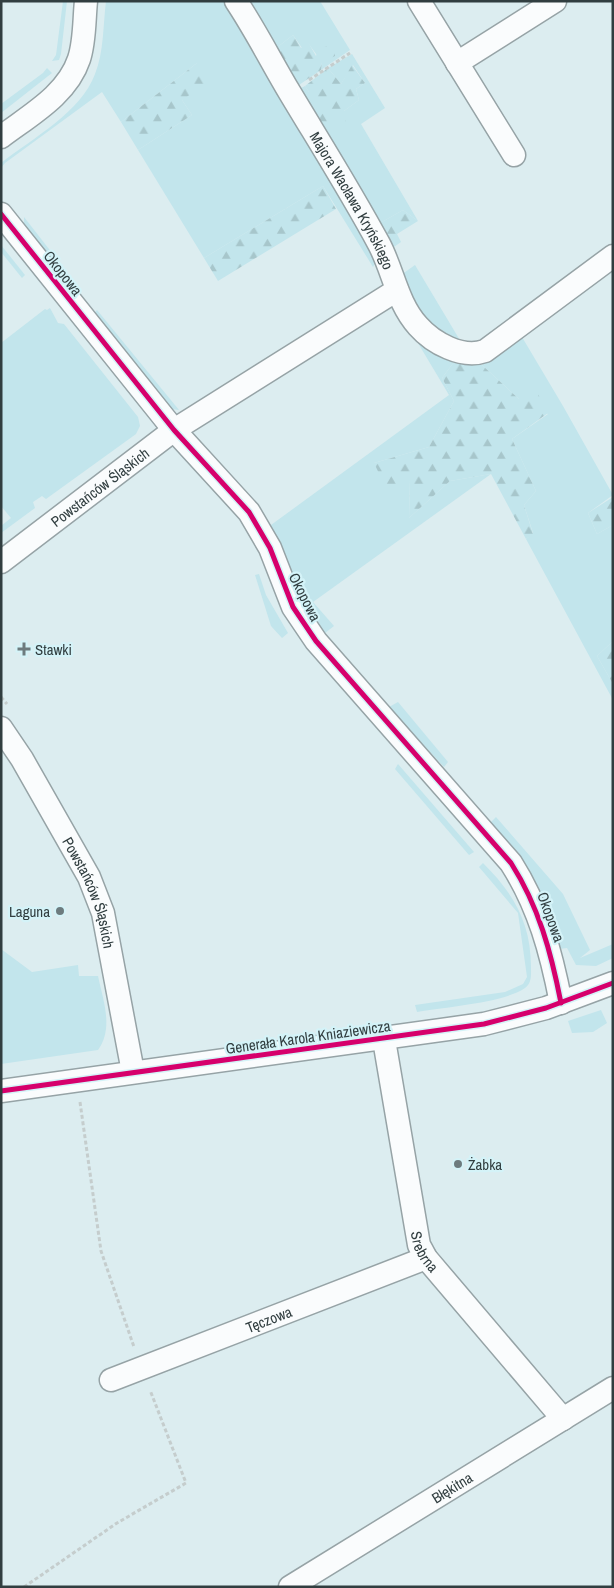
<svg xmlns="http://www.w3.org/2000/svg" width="614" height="1588" viewBox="0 0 614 1588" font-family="'Archivo Narrow',sans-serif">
<defs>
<pattern id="forest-firs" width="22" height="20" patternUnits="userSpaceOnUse" patternTransform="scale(1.25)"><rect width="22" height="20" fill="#c2e5ec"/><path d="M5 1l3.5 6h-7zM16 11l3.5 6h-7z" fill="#a7c6cb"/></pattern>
</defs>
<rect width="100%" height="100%" fill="#dcedf0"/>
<g fill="#c2e5ec">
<path d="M63 1H67L61 54 59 60 52 61 56 55Z"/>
<path d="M106 1H229L250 37 247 43 251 50 258 51 374 249 376 262 373 267 323 186 204 258 138 150 192 115 182 100 197 63 121 122 102 92 5 163 1 168V163C33 138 81 112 95 74 104 52 103 25 106 1Z"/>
<path d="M245 1H320L350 50 321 70 322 62 308 43 302 48 293 35 279 46 291 82 299 85 293 89Z"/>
<path d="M352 54 385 108 361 124 418 221 403 210 375 226 293 92 305 86 309 92 344 111 359 100 356 89 365 83 353 65 341 84 328 68Z"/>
<path d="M47 68 52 73 1 113V104L43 73Z"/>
<path d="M24 217 63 267 67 273 64 274 24 225Z"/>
<path d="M1 245 25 275 22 278 1 252Z"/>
<path d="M415 265 461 342C423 337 414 306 401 275Z"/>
<path d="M50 308 58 323 64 324 138 417 140 426 136 434 46 499 42 496 33 502 35 508 1 533V526L11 518 1 506V343L45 309 47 310Z"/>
<path d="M97 310 179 410 171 409 93 315Z"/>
<path d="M409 328 454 362 442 378 454 401 429 447 374 463 410 480 409 518 450 481 491 474 313 602 334 626 325 633 301 599 271 525 449 395Z"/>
<path d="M519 332 563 406 613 495 588 513 597 534 613 525V641L597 656 613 684V700L526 539 533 533 524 505 536 491 512 439 548 414 519 399 482 365Z"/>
<path d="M259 574 266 595 288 633 282 638 271 626 255 575Z"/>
<path d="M398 702 448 762 444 767 389 707Z"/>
<path d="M398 764 474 852 469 855 395 769Z"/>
<path d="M496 817 563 894 590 950 580 958 613 944V958L596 966 576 965 567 948 559 949C543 891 528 868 491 822Z"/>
<path d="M483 863C513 893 531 922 531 967 531 975 532 983 525 988 504 1003 444 1007 417 1012L415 1005 505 992 523 984 527 977 518 913 479 867Z"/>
<path d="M1 949 32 972 78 965 79 976H98C103 1000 114 1028 98 1050L1 1064Z"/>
<path d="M601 1010 607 1023 593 1032 572 1033 568 1021Z"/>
</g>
<g fill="url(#forest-firs)">
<path d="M293 35 301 48 308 42 316 56 318 50 333 43 335 56 322 62 321 70 299 85 291 82 281 59 279 46Z"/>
<path d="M197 63 210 82 182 100 192 115 138 150 121 122Z"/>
<path d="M352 65 365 83 356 89 359 100 344 111 346 122H321L301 100 309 92 305 86 328 68 341 84Z"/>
<path d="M323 186 336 209 218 281 204 258Z"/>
<path d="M403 210 418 221 397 234 401 242 391 249 375 226Z"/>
<path d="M454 362 482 365 519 399 537 392 548 413 512 439 536 491 524 505 533 534 526 539 491 474 450 481 409 518 410 480 388 492 374 463 429 447 454 401 442 378Z"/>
<path d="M613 497V525L597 534 588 513Z"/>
<path d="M613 641V684L597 656Z"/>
</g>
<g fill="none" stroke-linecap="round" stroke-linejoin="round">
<g stroke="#96a3a6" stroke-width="25">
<g id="street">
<path id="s1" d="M236 1C256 31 272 63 290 93 320 143 351 192 379 244 393 270 397 303 418 326 433 343 462 359 485 351L613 256"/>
<path d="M419 1 514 155"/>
<path d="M457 63 555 1"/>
<path d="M1 137C30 115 67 95 79 59 85 41 84 20 86 1"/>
<path d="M1 214 174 430 249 512 270 548 293 607 316 641 511 863C539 907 551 952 561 1003"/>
<path id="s2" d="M1 562 174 430 397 290"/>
<path id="s3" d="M1 728 22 759 89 877 103 913 133 1072"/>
<path id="s4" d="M384 1040 419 1245 426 1258 563 1419"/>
<path d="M1 1091 484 1024 546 1008 613 983"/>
<path id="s5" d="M111 1380 426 1258"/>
<path id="s6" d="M290 1587 613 1388"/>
</g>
</g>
<g stroke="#c5cdcd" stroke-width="3" stroke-dasharray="4 2.5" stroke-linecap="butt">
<path d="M309 80 350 53"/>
<path d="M1 697 7 704"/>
<path d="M80 1102 101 1251 134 1347"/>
<path d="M24 1587 117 1523 186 1483 150 1390"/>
</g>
<use href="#street" stroke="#fafcfd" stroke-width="22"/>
<g stroke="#d4f3f8" stroke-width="8">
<g id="cycleway">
<path d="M1 214 174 430 249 512 270 548 293 607 316 641 511 863C539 907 551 952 561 1003"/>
<path d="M1 1091 484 1024 546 1008 613 983"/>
</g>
</g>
<use href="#cycleway" stroke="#d6006c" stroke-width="5"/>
</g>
<g fill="#6d7b7e" stroke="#d4f3f8" stroke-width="2">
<path d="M21.5 641.5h5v5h5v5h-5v5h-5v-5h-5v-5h5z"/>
<circle cx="60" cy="911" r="5"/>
<circle cx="458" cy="1164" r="5"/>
</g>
<g text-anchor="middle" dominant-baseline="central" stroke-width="4.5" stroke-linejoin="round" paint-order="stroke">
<g font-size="15" fill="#313e40" stroke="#d4f3f8">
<text stroke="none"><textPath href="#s1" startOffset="231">Majora Wacława Kryńskiego</textPath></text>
<text transform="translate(63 273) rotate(52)">Okopowa</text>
<text stroke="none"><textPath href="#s2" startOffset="124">Powstańców Śląskich</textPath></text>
<text transform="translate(305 597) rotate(63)">Okopowa</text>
<text stroke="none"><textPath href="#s3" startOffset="188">Powstańców Śląskich</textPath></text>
<text transform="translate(551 917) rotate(70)">Okopowa</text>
<text transform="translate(308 1037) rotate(-8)">Generała Karola Kniaziewicza</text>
<text stroke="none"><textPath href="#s4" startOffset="216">Srebrna</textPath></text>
<text stroke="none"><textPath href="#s5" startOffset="169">Tęczowa</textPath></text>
<text stroke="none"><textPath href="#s6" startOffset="190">Błękitna</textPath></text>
</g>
<g font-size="15" fill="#313e40" stroke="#d4f3f8" text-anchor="start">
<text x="35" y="649">Stawki</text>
<text x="50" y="911" text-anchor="end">Laguna</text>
<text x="468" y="1164">Żabka</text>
</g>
</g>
<rect width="614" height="1588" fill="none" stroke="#313e40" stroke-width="5"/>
</svg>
